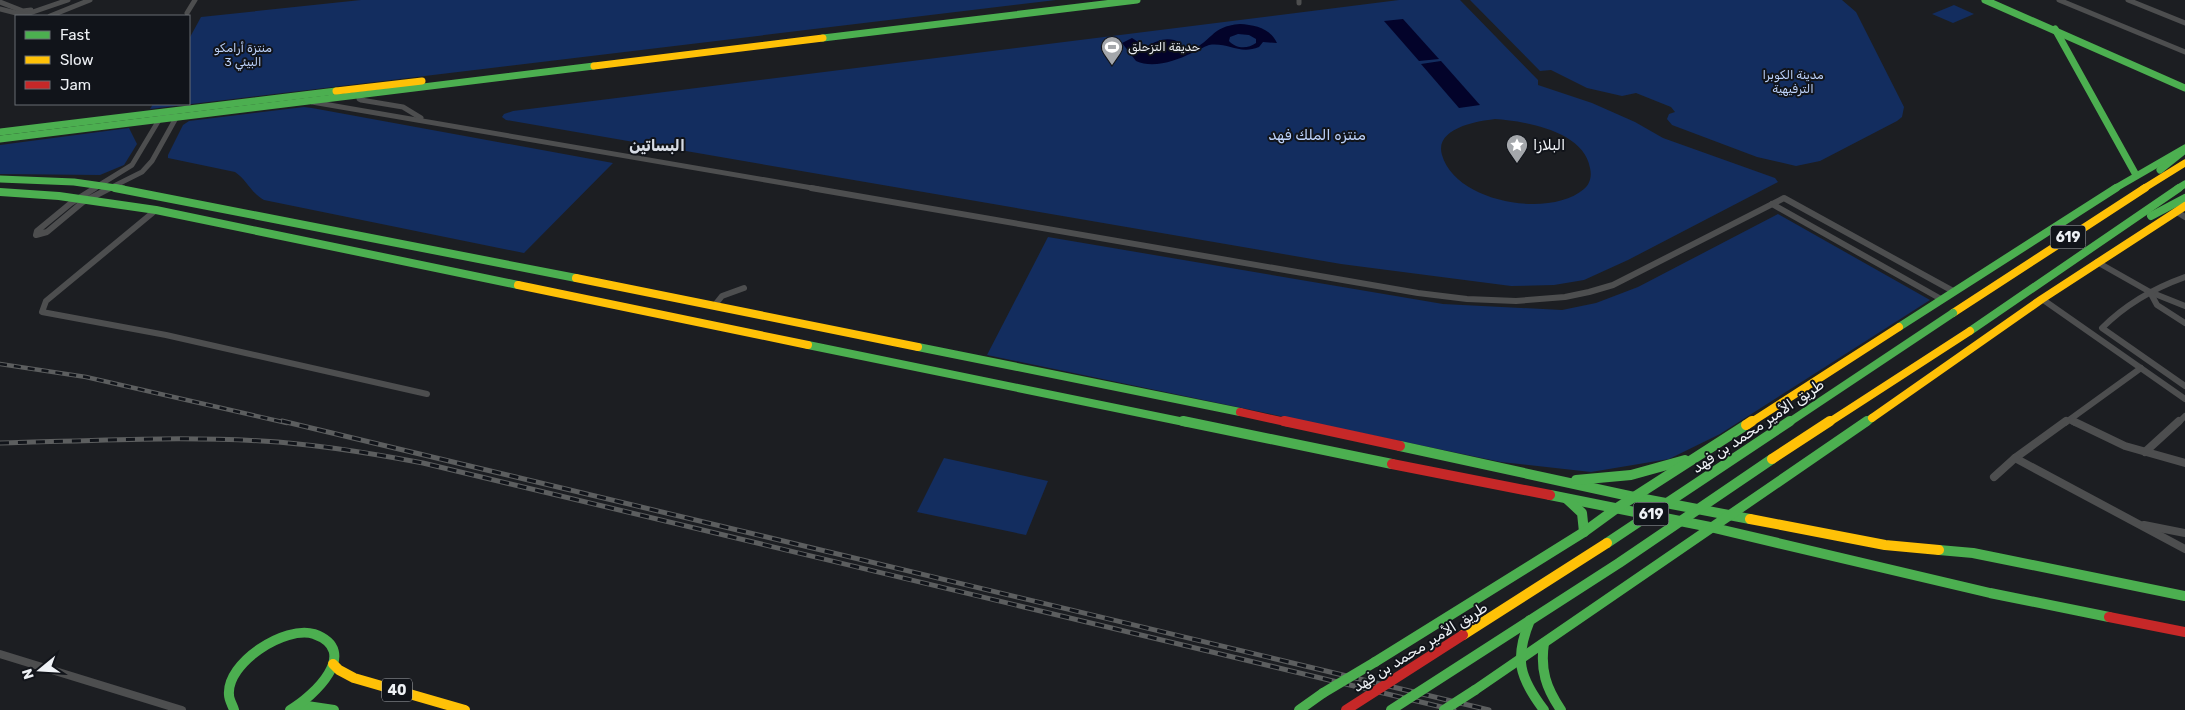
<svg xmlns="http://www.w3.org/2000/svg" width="2185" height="710" viewBox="0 0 2185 710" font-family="Rubik,'Noto Naskh Arabic',sans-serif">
<rect width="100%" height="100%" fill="#1c1e22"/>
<g fill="#132d5f" fill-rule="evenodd">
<path d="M361 0H1056L150 109 153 104H189V39L201 17Z"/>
<path d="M1399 0H1460L1538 80V85L1592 103 1635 122 1663 138 1775 178 1778 182 1628 260 1584 280 1554 285 1511 286 1341 264 506 120 502 117 504 114 513 111ZM1495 119C1525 121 1584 131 1590 168 1592 176 1590 184 1584 189 1549 219 1455 202 1442 155 1434 128 1478 121 1495 119Z"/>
<path d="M1470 0H1842L1856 12 1904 107 1902 117 1897 121 1820 161 1796 166 1757 157 1672 125 1667 119 1669 114 1675 112 1671 107 1636 93 1622 96 1587 88 1551 70 1540 71Z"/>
<path d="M1954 5 1974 14 1953 23 1932 14Z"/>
<path d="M304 107 312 108 613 163 524 253 264 200C251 193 247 180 235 172L168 158V155L183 125 189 121Z"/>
<path d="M129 128 137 144 124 165 100 175 0 174V145Z"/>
<path d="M1778 214 1930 300 1720 434 1669 459 1591 472 1501 462 987 355 1048 237 1443 304 1562 310 1596 303 1638 287Z"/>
<path d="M944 458 1048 481 1026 535 917 512Z"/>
</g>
<g fill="#03032a" fill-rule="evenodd">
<path d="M1403 19 1439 59 1419 61 1384 21Z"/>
<path d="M1240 24C1255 25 1270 28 1277 43L1263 42 1259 47C1239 55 1228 42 1209 45 1203 47 1198 51 1192 53 1175 61 1153 69 1136 61L1122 43 1132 38 1146 47C1158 40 1168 36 1181 43L1182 51 1187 52C1212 43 1210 26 1240 24ZM1238 34 1249 35 1256 39V43C1248 49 1236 49 1229 41L1230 37Z"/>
<path d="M1441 61 1480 105 1459 108 1421 64Z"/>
</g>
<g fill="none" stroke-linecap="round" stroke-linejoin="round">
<g stroke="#4d4e4f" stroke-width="5">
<path d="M1299 0V3"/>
<path d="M2059 0 2185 52"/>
<path d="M2128 0 2185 23"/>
<path d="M0 2 23 11 31 10"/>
<path d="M0 9 24 15 68 0"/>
<path d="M187 13 195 0"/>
<path d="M50 16 90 0"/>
<path d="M359 91V99L361 100 403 107 421 118"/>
<path d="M312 102 818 189"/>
<path d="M93 189 132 165 159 120 171 111 176 118 152 161 142 172 108 189"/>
</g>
<g stroke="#4d4e4f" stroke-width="6">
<path d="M95 188 71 203 37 231 36 235 47 232 83 202 110 188"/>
<path d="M811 188 1418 293 1467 299 1516 301 1565 297 1589 292 1613 285 1784 198 1953 291"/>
<path d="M1772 204 1941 299"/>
<path d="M156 210 46 301 42 312 166 335 427 394"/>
<path d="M2177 212 2185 217"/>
<path d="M2097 262 2150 292 2185 306"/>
<path d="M2185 277C2154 288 2125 305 2102 328L2185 386"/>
<path d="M2150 292 2157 305 2185 323"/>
<path d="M2042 299 2185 399"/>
<path d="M714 306 722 296 744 288"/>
<path d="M2070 420 2075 423"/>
<path d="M2065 423 2141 368"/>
<path d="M2178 423 2185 416"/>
</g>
<g stroke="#4d4e4f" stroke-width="8">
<path d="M2066 421 2015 458 2185 549"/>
<path d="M2073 421 2125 446 2185 463"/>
<path d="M2145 452 2179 421"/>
<path d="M1994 477 2015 458"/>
<path d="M2144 525 2185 533"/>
<path d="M0 654 182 710"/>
</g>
<g stroke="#4caf50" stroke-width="7">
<path d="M1985 0 2185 88"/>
<path d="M2055 29 2136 175"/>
<path d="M823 38 1137 0"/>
<path d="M0 132 336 91"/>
<path d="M0 139 594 66"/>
<path d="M2160 170 2185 150"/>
<path d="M0 179 74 182 123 189"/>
<path d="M2114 189 2185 148"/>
<path d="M2177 189 2185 184"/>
</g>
<g stroke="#4caf50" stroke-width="8">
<path d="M115 188 576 278"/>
<path d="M0 192 59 196 156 210 518 285"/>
<path d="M2151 216 2185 198"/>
<path d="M1899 327 2116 188"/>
<path d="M1970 331 2179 188"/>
<path d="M808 345 1189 423"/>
<path d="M918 347 1240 412"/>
<path d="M1865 423 1872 418"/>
</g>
<g stroke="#4caf50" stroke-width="10">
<path d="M1183 421 1392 464"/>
<path d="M1400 446 1634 497 1750 519"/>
<path d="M1576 480 1631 475 1685 460"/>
<path d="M1550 495 1710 527 1990 593 2109 617"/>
<path d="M1567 499 1582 513 1584 532"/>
<path d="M1939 550 1973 553 2185 596"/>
<path d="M1544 643C1540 670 1546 688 1561 710"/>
<path d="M1375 662 1584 532 1617 508 1746 425"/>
<path d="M1475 690 1867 421"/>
<path d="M297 708 307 706 334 710"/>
<path d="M234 710C233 706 229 700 229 695 226 663 285 625 314 634 362 651 313 697 290 710"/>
<path d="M1299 710 1323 693"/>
</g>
<g stroke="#ffc107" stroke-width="7">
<path d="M594 66 823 38"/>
<path d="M336 91 422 81"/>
<path d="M2143 189 2185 163"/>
</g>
<g stroke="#ffc107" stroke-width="8">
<path d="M576 278 918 347"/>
<path d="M518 285 808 345"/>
<path d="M1953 313 2145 188"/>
<path d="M1872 418 2042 299 2185 206"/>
<path d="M1750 423 1899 327"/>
</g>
<g stroke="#ffc107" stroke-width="10">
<path d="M1746 425 1752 421"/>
<path d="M1750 519 1885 545 1939 550"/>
<path d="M333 664 339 670 354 678 465 710"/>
</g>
<path stroke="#c62828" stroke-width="8" d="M1240 412 1290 423"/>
<g stroke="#c62828" stroke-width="10">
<path d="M1284 421 1400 446"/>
<path d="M1392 464 1550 495"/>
<path d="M2109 617 2185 632"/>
</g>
<g stroke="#5c5e5f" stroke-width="4.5">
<path id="rail-far1" d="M0 364 86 377 287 423"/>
</g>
<g stroke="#5c5e5f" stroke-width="5">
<g id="rail">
<path d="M282 421 1489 710"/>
<path d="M0 443C87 441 175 436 262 441 316 444 370 453 423 463L1454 710"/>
</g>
</g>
<use href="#rail-far1" stroke="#11141a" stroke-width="2.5" stroke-dasharray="7" stroke-linecap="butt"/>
<use href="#rail" stroke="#11141a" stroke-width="3" stroke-dasharray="9" stroke-linecap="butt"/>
<path stroke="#4caf50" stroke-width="8" d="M1788 423 1953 313"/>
<g stroke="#4caf50" stroke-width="10">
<path d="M1607 543 1790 421"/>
<path d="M1530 620C1514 659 1519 677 1544 710"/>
<path d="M1323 693 1375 662"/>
<path d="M1391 710 1619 563 1772 459"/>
<path d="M1444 710 1475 690"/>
</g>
<path stroke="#ffc107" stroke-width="8" d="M1828 423 1970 331"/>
<g stroke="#ffc107" stroke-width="10">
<path d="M1772 459 1830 421"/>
<path d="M1463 635 1607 543"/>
</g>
<path stroke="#c62828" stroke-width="10" d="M1346 710 1463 635"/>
</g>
<defs>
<g id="stadium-pin" transform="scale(1.125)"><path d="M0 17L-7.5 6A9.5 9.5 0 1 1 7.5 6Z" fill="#a4a7ab" stroke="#11141a"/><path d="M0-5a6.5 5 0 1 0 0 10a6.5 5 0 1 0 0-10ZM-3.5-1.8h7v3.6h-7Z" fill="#fff"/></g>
<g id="sight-pin" transform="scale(1.125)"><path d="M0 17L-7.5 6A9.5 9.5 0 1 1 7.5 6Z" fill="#a4a7ab" stroke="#11141a"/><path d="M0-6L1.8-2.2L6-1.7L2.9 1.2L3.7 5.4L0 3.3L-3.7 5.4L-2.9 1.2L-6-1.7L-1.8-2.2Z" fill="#fff"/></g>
</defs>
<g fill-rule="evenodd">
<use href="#stadium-pin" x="1112" y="47"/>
<use href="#sight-pin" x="1517" y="145"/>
</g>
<g text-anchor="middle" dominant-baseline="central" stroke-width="4" stroke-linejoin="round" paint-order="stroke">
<g font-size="12" fill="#eef1f5" stroke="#11141a" text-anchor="start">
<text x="1128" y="47">حديقة التزحلق</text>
</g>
<g font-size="12" fill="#bdd2fa" stroke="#11141a">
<text x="243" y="48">منتزة أرامكو<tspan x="243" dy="14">البيئي 3</tspan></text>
<text x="1793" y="75">مدينة الكوبرا<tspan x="1793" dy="14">الترفيهية</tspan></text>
</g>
<g fill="#11141a" stroke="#acafb3" stroke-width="1">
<rect x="2050.5" y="225.5" width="35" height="23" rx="4"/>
<rect x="1633.5" y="502.5" width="35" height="23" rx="4"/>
<rect x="382" y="678.5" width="30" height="23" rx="4"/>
</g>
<g font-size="14" font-weight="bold" fill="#eef1f5">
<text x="2068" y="237">619</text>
<text x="1651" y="514">619</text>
<text x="397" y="690">40</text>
</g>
<g font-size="15" fill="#bdd2fa" stroke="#11141a">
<text x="1317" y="135">منتزه الملك فهد</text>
</g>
<g font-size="15" fill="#eef1f5" stroke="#11141a" text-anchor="start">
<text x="1533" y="145">البلازا</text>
</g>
<g font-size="15" fill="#eef1f5" stroke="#11141a">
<text transform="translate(1758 426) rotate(-34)">طريق الأمير محمد بن فهد</text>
<text transform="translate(1420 647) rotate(-32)">طريق الأمير محمد بن فهد</text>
</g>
<g font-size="16" font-weight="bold" fill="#d7dce5" stroke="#11141a">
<text x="657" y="145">البساتين</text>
</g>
</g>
<rect x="15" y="15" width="175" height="90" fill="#11141a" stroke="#696c72"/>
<rect x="25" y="31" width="25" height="8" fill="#4caf50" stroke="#696c72"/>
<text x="60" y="40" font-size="15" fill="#eef1f5">Fast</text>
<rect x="25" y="56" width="25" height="8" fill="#ffc107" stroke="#696c72"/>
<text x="60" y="65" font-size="15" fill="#eef1f5">Slow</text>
<rect x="25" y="81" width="25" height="8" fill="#c62828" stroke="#696c72"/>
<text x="60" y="90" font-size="15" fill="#eef1f5">Jam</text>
<g transform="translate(40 670) rotate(252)" stroke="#11141a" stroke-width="4" paint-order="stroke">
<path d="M0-4L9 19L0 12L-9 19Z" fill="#eef1f5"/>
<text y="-8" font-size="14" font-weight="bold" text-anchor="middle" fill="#eef1f5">N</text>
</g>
</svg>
